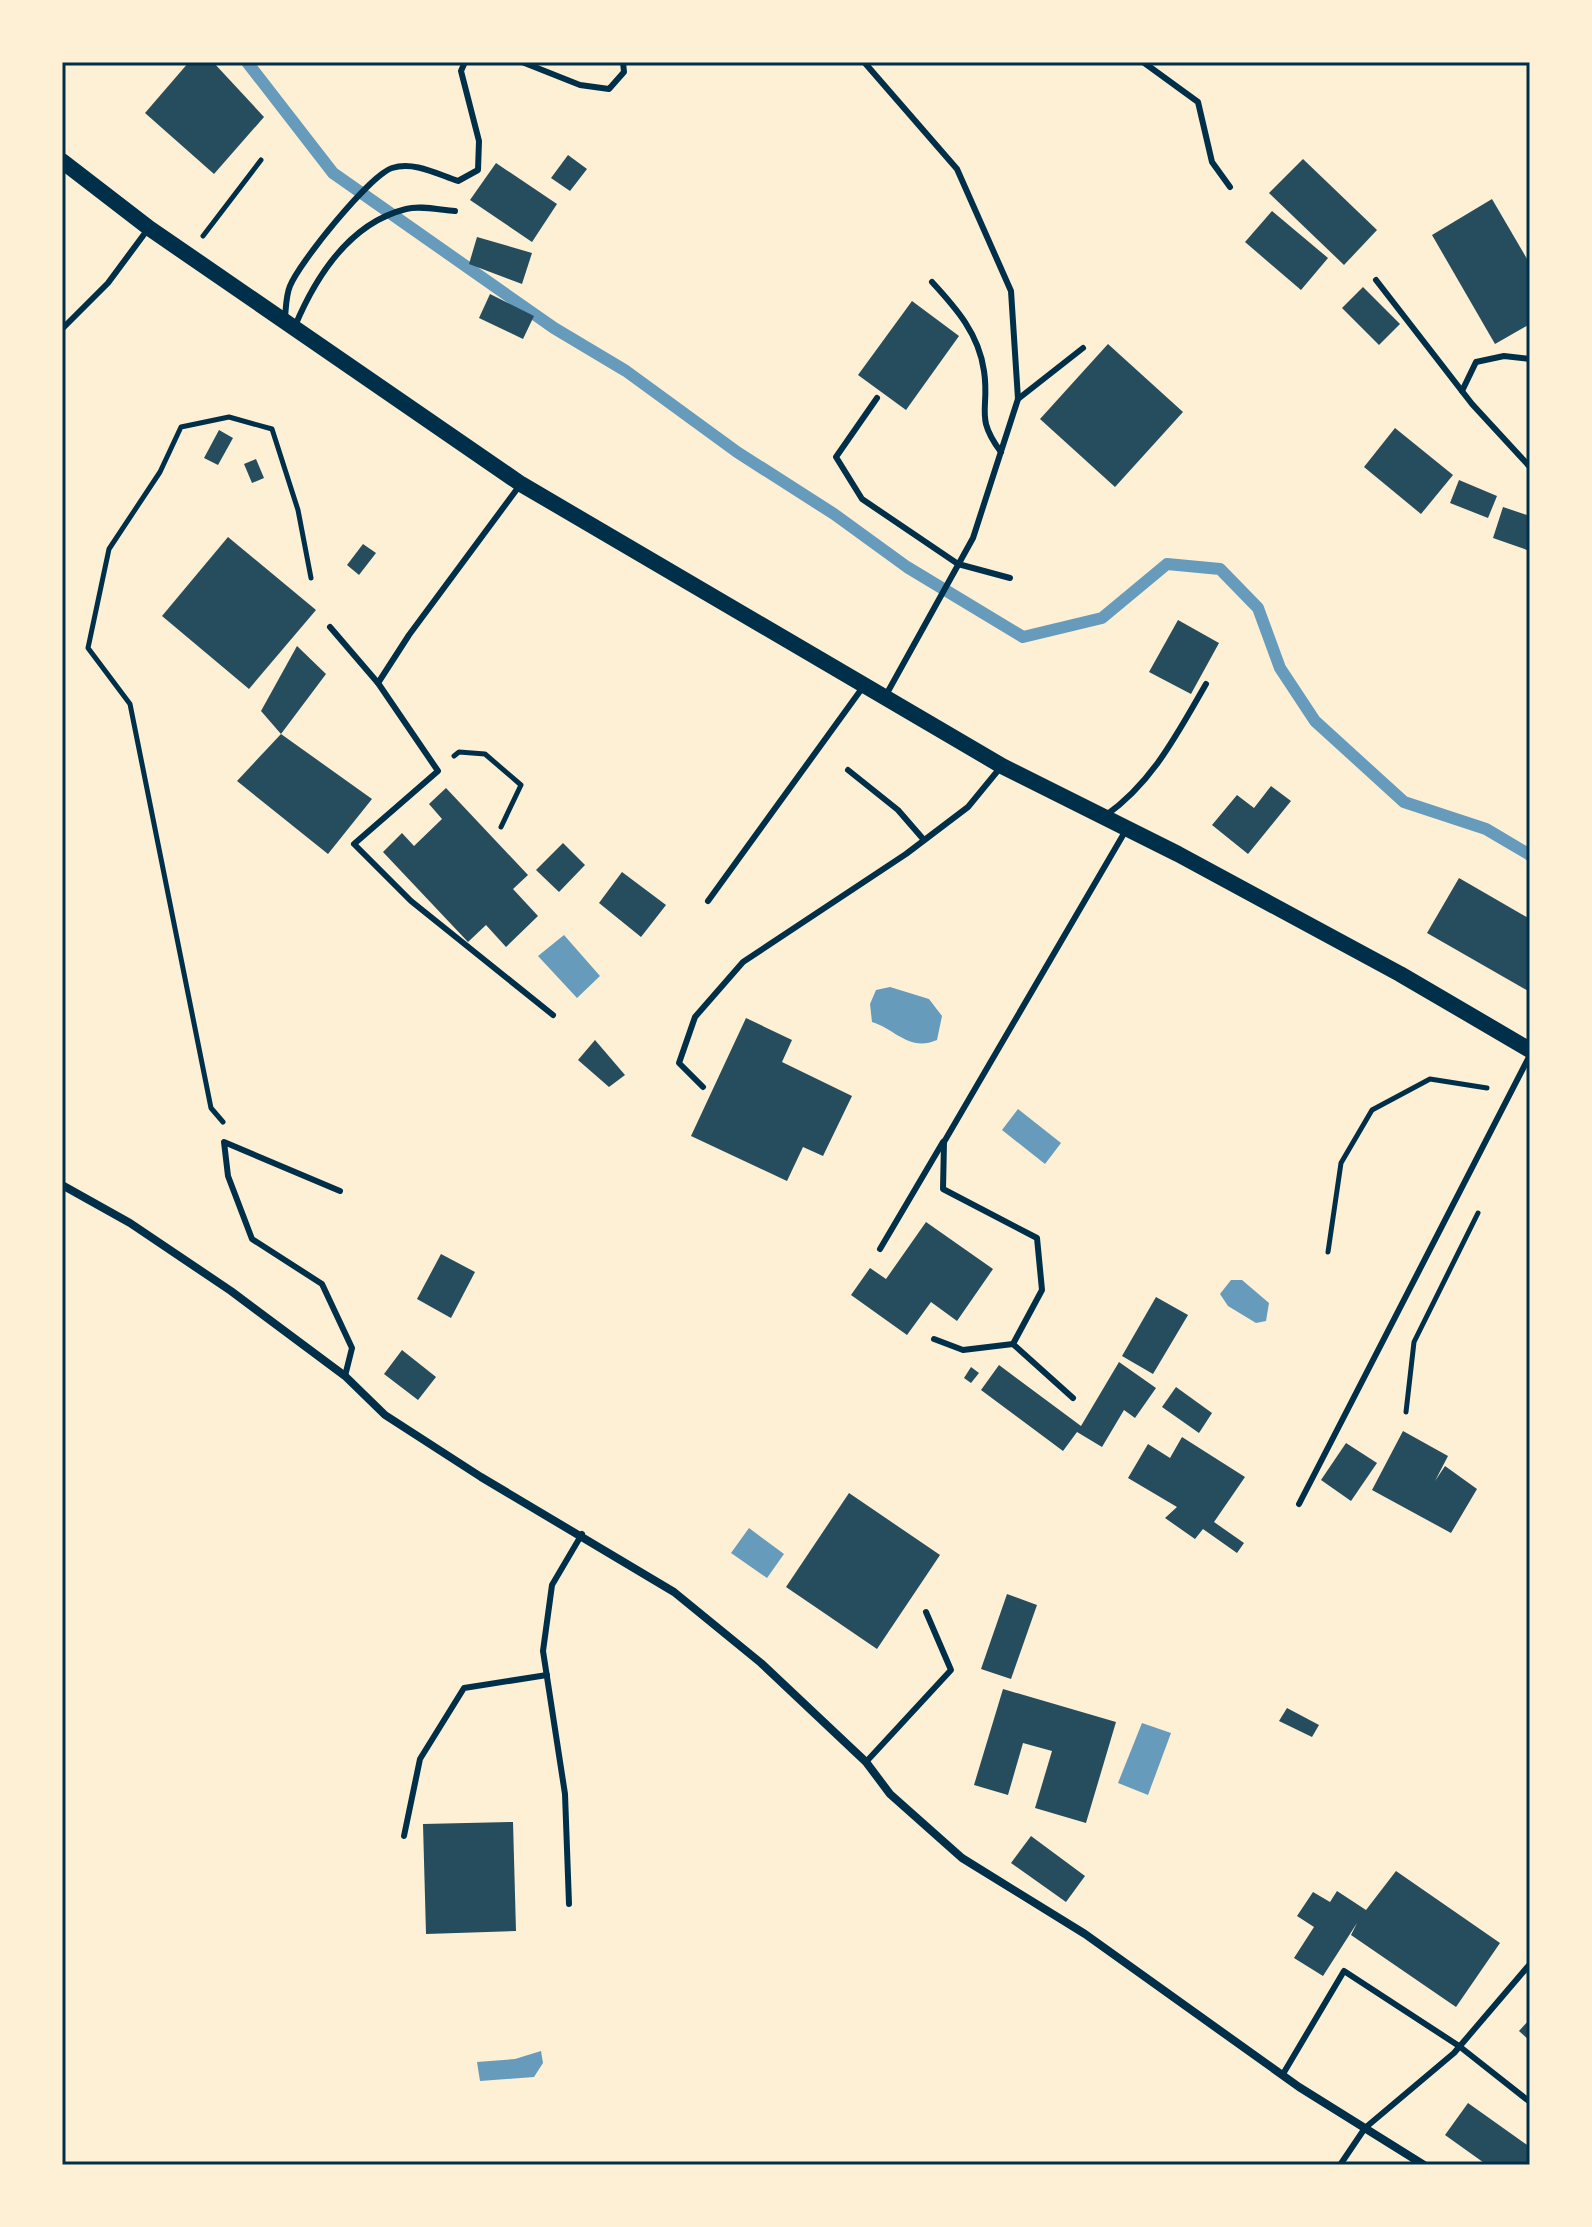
<svg xmlns="http://www.w3.org/2000/svg" width="1592" height="2227" viewBox="0 0 1592 2227" font-family="Karla,sans-serif">
<rect width="100%" height="100%" fill="#fdf0d5"/>
<g fill="#669bbc">
<path d="M564 935 600 976 577 998 538 956Z"/>
<path d="M890 987 929 999 942 1016 937 1040C909 1052 897 1030 872 1022L870 1004 876 990Z"/>
<path d="M1018 1109 1061 1143 1045 1164 1002 1130Z"/>
<path d="M1231 1280H1242L1269 1303 1266 1321 1256 1323 1228 1306 1220 1294Z"/>
<path d="M749 1528 784 1554 767 1578 731 1553Z"/>
<path d="M1142 1723 1171 1733 1148 1795 1118 1783Z"/>
<path d="M541 2051 543 2063 534 2077 480 2081 477 2062 515 2059Z"/>
</g>
<g fill="none" stroke-linecap="round" stroke-linejoin="round">
<path stroke="#669bbc" stroke-width="12" d="M247 62 333 173 554 328 626 371 737 452 834 514 907 567 1023 637 1102 618 1167 564 1220 569 1258 608 1280 668 1315 721 1404 802 1486 829 1530 855"/>
</g>
<g fill="#264d5e">
<path d="M189 62H213L264 117 214 174 145 113Z"/>
<path d="M568 155 587 169 570 191 551 178Z"/>
<path d="M1303 159 1377 230 1344 265 1269 193Z"/>
<path d="M496 163 557 204 532 242 470 200Z"/>
<path d="M1492 199 1530 264V324L1495 344 1432 235Z"/>
<path d="M1272 211 1328 258 1301 290 1245 242Z"/>
<path d="M477 237 532 253 522 284 469 264Z"/>
<path d="M1363 287 1400 324 1379 345 1342 308Z"/>
<path d="M490 294 534 316 523 339 479 318Z"/>
<path d="M912 301 959 336 906 410 858 375Z"/>
<path d="M1108 344 1183 412 1115 487 1040 419Z"/>
<path d="M1395 428 1453 475 1421 514 1364 467Z"/>
<path d="M219 430 233 438 218 465 204 458Z"/>
<path d="M256 459 264 478 252 483 244 464Z"/>
<path d="M1459 480 1497 496 1488 518 1450 503Z"/>
<path d="M1503 507 1530 516V551L1493 538Z"/>
<path d="M228 537 316 610 249 689 162 616Z"/>
<path d="M363 544 376 553 359 575 347 565Z"/>
<path d="M1178 620 1219 643 1191 694 1149 672Z"/>
<path d="M297 646 326 674 281 734 261 711Z"/>
<path d="M281 734 372 799 328 854 237 781Z"/>
<path d="M1271 786 1291 801 1248 854 1212 825 1237 795 1254 808Z"/>
<path d="M446 788 528 875 513 889 538 916 506 947 486 925 468 942 383 852 402 833 414 846 442 819 429 804Z"/>
<path d="M563 843 585 865 559 892 536 870Z"/>
<path d="M622 872 666 905 641 937 599 903Z"/>
<path d="M1459 878 1530 919V992L1427 933Z"/>
<path d="M746 1018 792 1040 782 1062 852 1096 823 1156 803 1147 787 1181 691 1136Z"/>
<path d="M595 1040 625 1075 609 1087 578 1060Z"/>
<path d="M926 1222 993 1269 957 1321 931 1302 907 1335 851 1295 870 1268 886 1279Z"/>
<path d="M441 1254 475 1272 451 1318 417 1299Z"/>
<path d="M1156 1297 1188 1315 1153 1374 1122 1356Z"/>
<path d="M402 1350 436 1377 418 1400 384 1374Z"/>
<path d="M1119 1362 1156 1388 1135 1418 1124 1410 1102 1447 1077 1432 1063 1451 981 1390 999 1365 1081 1426Z"/>
<path d="M971 1367 979 1373 971 1383 964 1378Z"/>
<path d="M1176 1387 1212 1413 1199 1433 1162 1407Z"/>
<path d="M1403 1431 1448 1456 1435 1481 1445 1466 1477 1489 1451 1533 1372 1490Z"/>
<path d="M1182 1437 1245 1477 1214 1522 1244 1543 1237 1553 1203 1529 1195 1539 1165 1518 1177 1507 1128 1478 1148 1444 1170 1458Z"/>
<path d="M1346 1443 1377 1463 1351 1501 1321 1480Z"/>
<path d="M849 1493 940 1555 877 1649 786 1587Z"/>
<path d="M1007 1594 1037 1605 1011 1679 981 1669Z"/>
<path d="M1003 1689 1116 1722 1086 1823 1035 1808 1052 1751 1023 1743 1008 1795 974 1785Z"/>
<path d="M1287 1708 1319 1725 1312 1737 1279 1721Z"/>
<path d="M513 1822 516 1931 426 1934 423 1824Z"/>
<path d="M1031 1836 1085 1876 1066 1902 1011 1863Z"/>
<path d="M1396 1871 1500 1943 1456 2007 1351 1935 1357 1923 1323 1976 1294 1958 1314 1927 1297 1916 1313 1892 1330 1902 1337 1891 1366 1910Z"/>
<path d="M1530 2019V2041L1519 2031Z"/>
<path d="M1468 2103 1530 2147V2165H1487L1445 2135Z"/>
</g>
<g fill="none" stroke-linecap="round" stroke-linejoin="round">
<g stroke="#003049" stroke-width="5">
<path d="M203 236 261 160"/>
<path d="M454 756 459 752 485 754 521 785 501 827"/>
<path d="M223 1122 211 1108 130 704 88 648 109 549 160 472 181 427 229 417 272 429 298 510 311 578"/>
<path d="M1328 1252 1341 1163 1372 1110 1430 1079 1487 1088"/>
<path d="M1406 1412 1414 1342 1478 1213"/>
</g>
<g stroke="#003049" stroke-width="6">
<path d="M522 62 580 85 609 89 624 72 623 62"/>
<path d="M864 62 957 169 1011 291 1018 399 973 538 886 695"/>
<path d="M1143 62 1198 102 1212 162 1230 187"/>
<path d="M1376 280 1472 404 1530 467"/>
<path d="M932 282C956 308 979 334 984 371 990 410 974 416 1001 452"/>
<path d="M285 317C286 308 286 295 290 286 299 263 369 176 392 168 414 161 437 174 458 181L478 170 479 141 461 71 465 62"/>
<path d="M295 326C316 276 350 223 406 209 420 205 440 210 455 211"/>
<path d="M62 329 108 283 148 229"/>
<path d="M1462 391 1476 362 1504 356 1530 359"/>
<path d="M877 398 836 457 862 499 958 564 1010 578"/>
<path d="M1018 399 1083 348"/>
<path d="M330 627 378 683 438 771 354 844 411 901 553 1015"/>
<path d="M378 683 409 635 520 485"/>
<path d="M848 770 898 810 924 840"/>
<path d="M1105 816C1153 782 1177 734 1206 684"/>
<path d="M708 901 863 687"/>
<path d="M703 1087 679 1063 695 1017 743 962 906 854 968 807 1000 768"/>
<path d="M340 1191 224 1142 228 1176 252 1239 322 1284 352 1348 345 1376"/>
<path d="M880 1249 943 1142"/>
<path d="M934 1339 963 1350 1013 1344"/>
<path d="M1073 1398 1013 1344 1042 1290 1037 1238 943 1189 944 1142 1126 830"/>
<path d="M1299 1504 1530 1055"/>
<path d="M866 1762 951 1670 926 1612"/>
<path d="M404 1836 420 1759 464 1688 547 1675"/>
<path d="M569 1904 565 1794 543 1651 552 1585 582 1534"/>
<path d="M1283 2074 1344 1971 1459 2046 1530 2102"/>
<path d="M1340 2165 1365 2128 1454 2053 1530 1964"/>
</g>
<path stroke="#003049" stroke-width="8" d="M62 1185 130 1223 231 1291 345 1376 385 1415 481 1477 674 1592 761 1663 866 1762 890 1794 962 1858 1085 1934 1299 2087 1424 2165"/>
<path stroke="#003049" stroke-width="16" d="M62 161 149 228 521 484 1002 766 1178 854 1400 974 1530 1050"/>
</g>
<rect width="1592" height="2227" fill="none" stroke="#fdf0d5" stroke-width="128"/>
<rect x="64" y="64" width="1464" height="2099" fill="none" stroke="#003049" stroke-width="3"/>
</svg>
